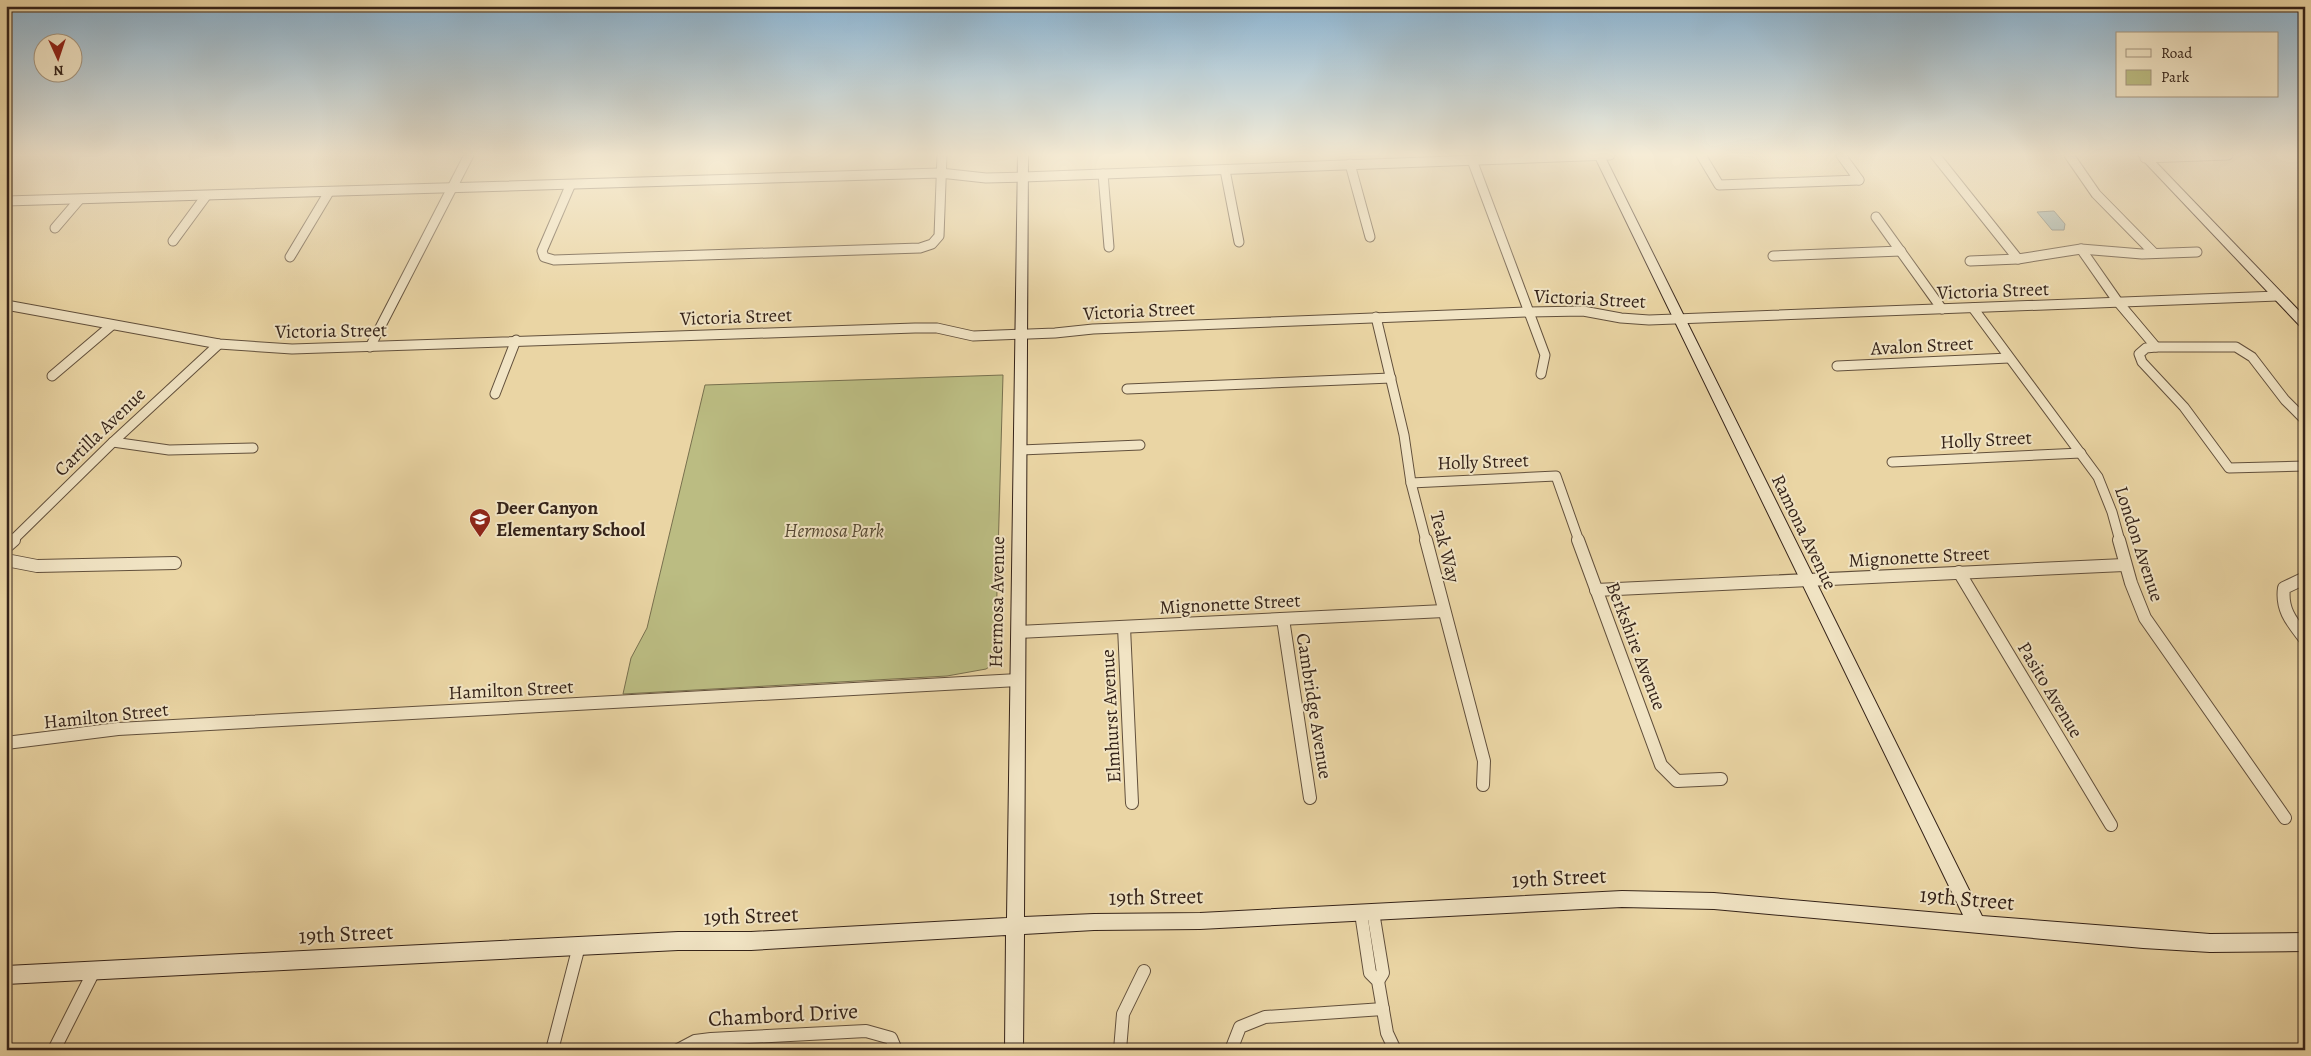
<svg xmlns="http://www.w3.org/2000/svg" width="2311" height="1056" viewBox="0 0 2311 1056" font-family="Alegreya,serif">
<rect width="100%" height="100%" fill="#ead5a4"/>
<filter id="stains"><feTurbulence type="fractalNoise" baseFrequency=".004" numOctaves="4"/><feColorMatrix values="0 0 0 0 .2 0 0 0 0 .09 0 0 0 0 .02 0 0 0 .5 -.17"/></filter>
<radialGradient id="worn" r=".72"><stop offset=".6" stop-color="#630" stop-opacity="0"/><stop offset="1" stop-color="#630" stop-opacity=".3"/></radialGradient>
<path fill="#bbbc82" stroke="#78704e" d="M1003 375 995 663 986 669 947 676 623 694 631 658 647 628 705 385Z"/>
<path fill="#9eb5b3" stroke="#747b75" d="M2054 211 2065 224 2064 230H2052L2037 212Z"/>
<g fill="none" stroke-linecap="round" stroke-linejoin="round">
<g stroke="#62503c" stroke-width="11">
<g id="street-far1">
<path d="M1701 155 1719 185 1859 180"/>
<path d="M1841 155 1859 180"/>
<path d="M1935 155 2018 259"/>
<path d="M2069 155 2096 194 2154 253"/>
<path d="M2145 158 2228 155"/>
<path d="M1472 160 1545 355 1541 374"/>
<path d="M1350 164 1370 237"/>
<path d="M1225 170 1239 242"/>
<path d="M1103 174 1109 247"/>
<path d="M570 186 542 251 544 257 554 260 920 248 932 244 939 236 942 155"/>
<path d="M6 201 940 173 986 178 1023 177 1610 155"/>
<path d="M1876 217 1942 309"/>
<path d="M55 228 79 200"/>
<path d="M173 241 206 196"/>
<path d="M2081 249 2118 302 2156 347"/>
<path d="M1773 256 1901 251"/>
<path d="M290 257 329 192"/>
<path d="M1970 261 2018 259 2081 249 2142 254 2197 252"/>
<path d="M6 305 219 344 292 349 915 328H937L973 336 1055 333 1093 329 1529 312 1583 311 1621 318 1649 320 2278 296"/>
<path d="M1973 308 2098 477 2112 512 2120 541"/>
<path d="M1376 317 1404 435 1411 483 1426 541"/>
<path d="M370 347 469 155"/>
<path d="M1837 366 2009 358"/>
<path d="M52 376 112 325"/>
<path d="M1127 389 1391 378"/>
<path d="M495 394 516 340"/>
<path d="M2305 420 2285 400 2252 357 2236 347H2156L2146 348 2139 354 2142 362 2184 407 2229 468 2305 466"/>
<path d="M113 442 169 450 253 448"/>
<path d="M1021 450 1140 445"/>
<path d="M1892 462 2081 453"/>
<path d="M1411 483 1556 476 1579 541"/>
<path d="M12 541 113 442 219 344"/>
</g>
</g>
<g stroke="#62503c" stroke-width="14">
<g id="street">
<path d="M1426 540 1484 761 1483 785"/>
<path d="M1578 540 1661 765 1677 781 1721 779"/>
<path d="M2119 540 2131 583 2145 618 2285 818"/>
<path d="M6 547 14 540"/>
<path d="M6 560 37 566 175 563"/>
<path d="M1959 572 2111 825"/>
<path d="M2305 578 2284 588C2281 610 2292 622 2305 639"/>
<path d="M1596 590 2124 565"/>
<path d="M1283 619 1310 798"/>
<path d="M1124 627 1132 803"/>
<path d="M1018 632 1444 611"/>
<path d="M6 743 118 729 1018 680"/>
<path d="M1373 912 1383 973 1378 981"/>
<path d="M1361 913 1370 973 1378 981 1387 1033 1395 1050"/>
<path d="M54 1050 94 971"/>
<path d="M552 1050 579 946"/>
<path d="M678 1050 695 1041 711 1039 866 1031 891 1038 896 1050"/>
<path d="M1120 1050 1123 1014 1144 971"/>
<path d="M1231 1050 1240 1027 1265 1017 1383 1009"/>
</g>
</g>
<g stroke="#352319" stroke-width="2">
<g id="secondary">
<path d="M1018 155H1028L1024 917 1094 914 1200 913 1622 891 1714 893 1963 915 1594 155H1604L1982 916 2210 934 2305 933V951L2210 952 2143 948 1714 909 1622 907 1200 929 1094 930 1024 934 1023 1050H1005L1006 935 751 950H678L6 984V966L678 932H751L1007 918Z"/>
<path d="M2138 155H2149L2305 317V328L2301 327Z"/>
</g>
</g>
<use href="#street-far1" stroke="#f1e4c4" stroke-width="9"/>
<use href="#street" stroke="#f1e4c4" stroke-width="12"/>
<use href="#secondary" fill="#f1e4c4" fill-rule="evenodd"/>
</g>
<linearGradient id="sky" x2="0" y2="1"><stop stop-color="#8ab4d3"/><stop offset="0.51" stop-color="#f6ecd6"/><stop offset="1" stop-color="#f6ecd6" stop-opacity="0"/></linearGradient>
<rect width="2311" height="303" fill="url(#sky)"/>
<defs>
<g id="school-pin" transform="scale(1.125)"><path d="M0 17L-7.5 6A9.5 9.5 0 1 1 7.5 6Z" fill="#8f2418" stroke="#f1e4c4"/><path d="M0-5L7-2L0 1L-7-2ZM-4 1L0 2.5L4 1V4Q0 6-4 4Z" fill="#fff"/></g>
</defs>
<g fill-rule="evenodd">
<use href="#school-pin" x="480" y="519"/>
</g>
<g text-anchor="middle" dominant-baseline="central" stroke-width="4" stroke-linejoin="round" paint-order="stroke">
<g font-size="19" fill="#352319" stroke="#f1e4c4">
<text transform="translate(1993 291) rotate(-2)">Victoria Street</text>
<text transform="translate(1590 299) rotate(3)">Victoria Street</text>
<text transform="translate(1139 311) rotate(-3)">Victoria Street</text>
<text transform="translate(736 317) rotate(-2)">Victoria Street</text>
<text transform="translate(331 331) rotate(-1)">Victoria Street</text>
<text transform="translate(1922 346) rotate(-3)">Avalon Street</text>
<text transform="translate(100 432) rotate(-44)">Cartilla Avenue</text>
<text transform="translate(1986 440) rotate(-3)">Holly Street</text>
<text transform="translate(1483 462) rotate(-2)">Holly Street</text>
<text transform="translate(1804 532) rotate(64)">Ramona Avenue</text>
<text transform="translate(2139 544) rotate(72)">London Avenue</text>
<text transform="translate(1445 547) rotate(76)">Teak Way</text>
<text transform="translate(1919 557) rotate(-3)">Mignonette Street</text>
<text transform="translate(997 602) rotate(-89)">Hermosa Avenue</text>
<text transform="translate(1230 604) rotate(-3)">Mignonette Street</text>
<text transform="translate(1636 646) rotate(69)">Berkshire Avenue</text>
<text transform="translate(511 690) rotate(-3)">Hamilton Street</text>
<text transform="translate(2050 690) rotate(59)">Pasito Avenue</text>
<text transform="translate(1314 706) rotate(81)">Cambridge Avenue</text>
<text transform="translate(106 716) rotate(-6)">Hamilton Street</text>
<text transform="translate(1111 716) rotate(-93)">Elmhurst Avenue</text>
</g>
<g font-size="19" font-weight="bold" fill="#352319" stroke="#f1e4c4" text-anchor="start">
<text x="496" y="508">Deer Canyon<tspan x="496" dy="22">Elementary School</tspan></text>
</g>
<g font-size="19" font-style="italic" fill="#564933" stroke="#f1e4c4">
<text x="834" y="531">Hermosa Park</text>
</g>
<g font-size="22" fill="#352319" stroke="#f1e4c4">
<text transform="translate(1559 878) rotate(-3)">19th Street</text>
<text transform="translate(1156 897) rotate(-1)">19th Street</text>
<text transform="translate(1967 899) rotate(5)">19th Street</text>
<text transform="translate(751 916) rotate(-2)">19th Street</text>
<text transform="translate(346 934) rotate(-3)">19th Street</text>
<text transform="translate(783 1015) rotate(-3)">Chambord Drive</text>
</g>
</g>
<rect width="2311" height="1056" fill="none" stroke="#ead5a4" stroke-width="25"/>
<rect x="8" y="8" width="2296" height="1041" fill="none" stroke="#352319" stroke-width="2.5"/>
<rect x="12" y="12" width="2286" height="1031" fill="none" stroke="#352319"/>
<rect x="2116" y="32" width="162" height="65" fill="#f1e4c4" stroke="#a69780"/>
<rect x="2126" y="49" width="25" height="8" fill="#f1e4c4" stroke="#a69780"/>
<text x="2161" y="58" font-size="15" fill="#352319">Road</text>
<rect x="2126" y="70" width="25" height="15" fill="#bbbc82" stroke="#a69780"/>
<text x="2161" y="82" font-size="15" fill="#352319">Park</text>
<g transform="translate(58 58) rotate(177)"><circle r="24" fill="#f1e4c4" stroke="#a69780"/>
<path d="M0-4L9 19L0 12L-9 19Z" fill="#8f2418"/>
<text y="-8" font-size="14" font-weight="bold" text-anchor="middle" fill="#352319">N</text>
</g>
<rect width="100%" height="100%" filter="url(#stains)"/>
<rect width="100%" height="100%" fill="url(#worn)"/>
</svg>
